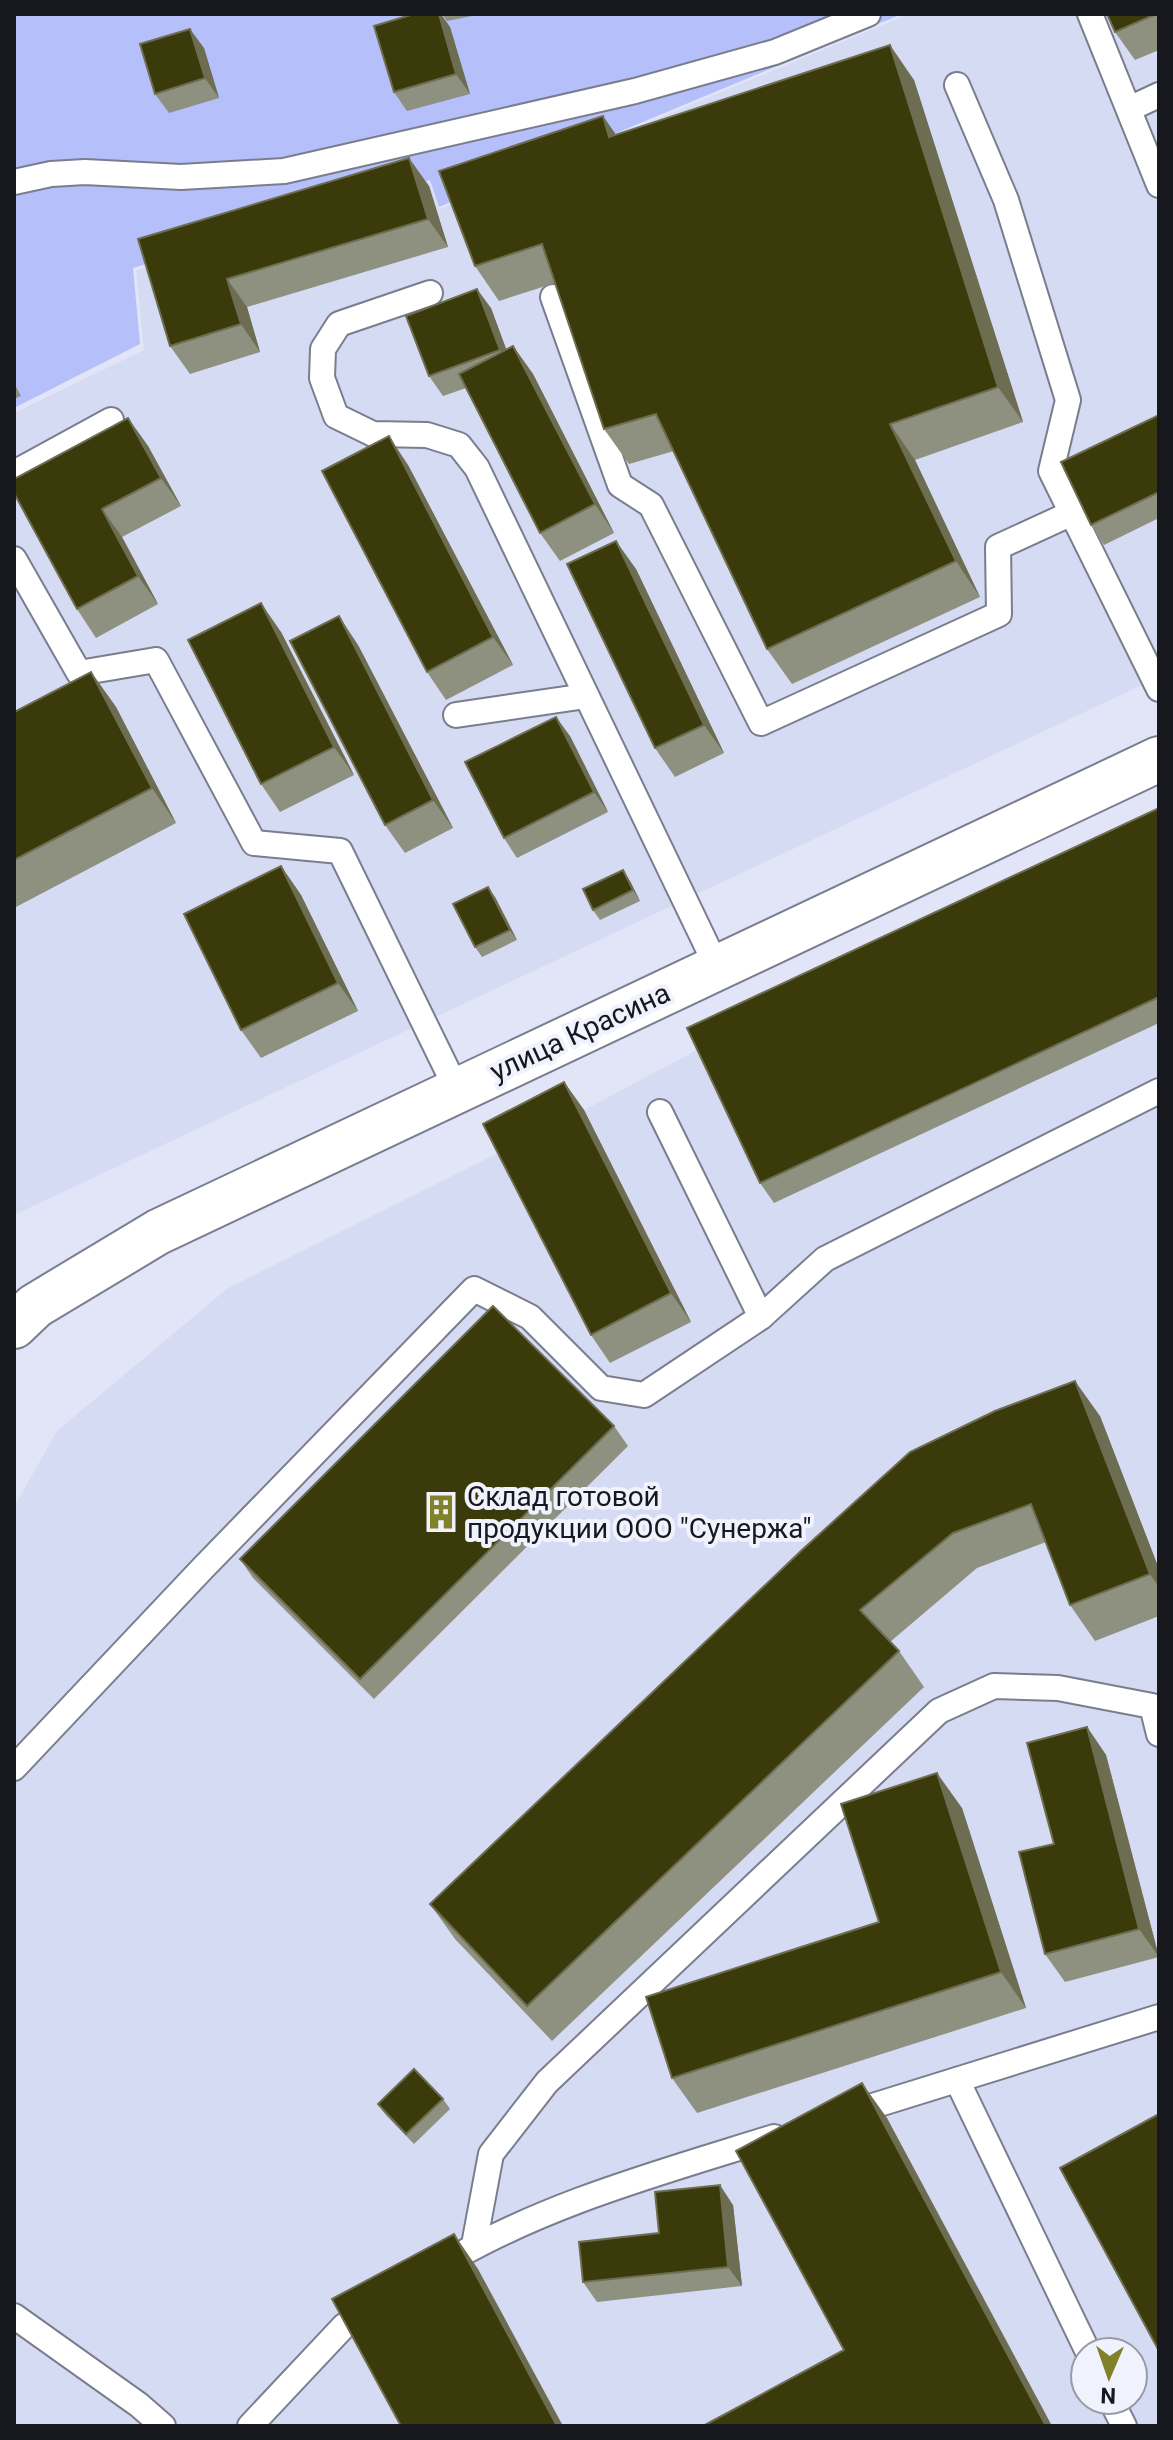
<svg xmlns="http://www.w3.org/2000/svg" width="1173" height="2440" viewBox="0 0 1173 2440" font-family="Roboto,sans-serif">
<rect width="100%" height="100%" fill="#e1e5f7"/>
<g fill="#d6dbf4" fill-rule="evenodd">
<path d="M909 14H1159V677L14 1215V413L144 350 136 270 429 182 439 209Z"/>
<path d="M1159 834V2426H14V1507L57 1431 228 1288 584 1110 701 1048ZM1085 2352H1133V2400H1085Z"/>
</g>
<path fill="#b5bffa" d="M14 14H902L439 207 430 180 133 268 140 344 14 408Z"/>
<g fill="none" stroke-linecap="round" stroke-linejoin="round">
<g stroke="#7a7d8e" stroke-width="28">
<g id="lane">
<path d="M1090 14 1159 185"/>
<path d="M957 85 1006 200 1068 400 1051 471 1159 689"/>
<path d="M1129 109 1159 95"/>
<path d="M14 182 51 174 85 172 181 177 284 171 635 91 775 52 868 14"/>
<path d="M430 293 339 324 323 349 322 378 336 416 373 434 427 435 459 445 477 468 717 967"/>
<path d="M553 297 620 485 651 505 761 723 999 614 998 547 1072 513"/>
<path d="M14 473 111 420"/>
<path d="M14 559 79 673 156 660 254 843 340 851 457 1090"/>
<path d="M456 715 586 696"/>
<path d="M660 1112 761 1317"/>
<path d="M14 1768 202 1569 474 1289 530 1317 601 1388 644 1395 761 1317 825 1259 1159 1091"/>
<path d="M957 2080 1088 2352"/>
<path d="M847 2114 1159 2017"/>
<path d="M474 2245 491 2154 547 2082 939 1711 994 1686 1058 1688 1152 1706 1159 1734"/>
<path d="M437 2268C540 2205 659 2173 774 2137"/>
<path d="M14 2316 139 2405 163 2426"/>
<path d="M1111 2400 1124 2426"/>
<path d="M250 2426 344 2326 372 2309"/>
</g>
</g>
<g stroke="#7a7d8e" stroke-width="48">
<path id="secondary" d="M14 1326 35 1306 158 1232 1159 759"/>
</g>
<use href="#lane" stroke="#fff" stroke-width="24"/>
<use href="#secondary" stroke="#fff" stroke-width="44"/>
</g>
<g fill="#8e9080">
<path d="M442 14H482L447 21Z"/>
<path d="M1107 14H1159V50L1135 60 1115 32Z"/>
<path d="M450 27 470 94 407 111 394 92Z"/>
<path d="M204 48 219 98 169 113 155 94Z"/>
<path d="M914 80 1023 422 915 460 980 597 792 684 767 649 674 451 629 464 604 429 555 283 499 301 475 266 603 116 616 135Z"/>
<path d="M429 186 448 247 247 307 260 352 190 374 170 346 138 239Z"/>
<path d="M491 308 506 350 513 346 533 374 614 533 560 561 540 533 466 388 443 396 429 376Z"/>
<path d="M14 383 21 396 14 399Z"/>
<path d="M1159 415V518L1104 545 1091 525Z"/>
<path d="M128 418 148 446 181 506 122 537 158 604 96 638 77 609 14 493Z"/>
<path d="M408 465 513 665 446 700 427 672Z"/>
<path d="M636 569 724 753 675 777 655 748Z"/>
<path d="M281 632 354 775 280 812 261 784Z"/>
<path d="M358 645 453 828 405 853 385 825Z"/>
<path d="M91 672 116 707 176 823 14 908V712Z"/>
<path d="M570 736 608 812 517 858 504 838Z"/>
<path d="M1159 808V1023L774 1203 760 1183Z"/>
<path d="M281 866 301 895 358 1011 261 1058 241 1030Z"/>
<path d="M630 881 640 901 600 920 593 910Z"/>
<path d="M495 897 517 940 482 957 475 947Z"/>
<path d="M564 1082 584 1110 691 1322 610 1363 591 1335Z"/>
<path d="M1100 1416 1159 1569V1616L1095 1641 1070 1605 1046 1542 977 1568 890 1642 899 1651 924 1687 552 2041 455 1939 430 1904Z"/>
<path d="M614 1426 628 1446 374 1699 253 1578 240 1559Z"/>
<path d="M1087 1727 1106 1755 1159 1957 1065 1982 1045 1954Z"/>
<path d="M962 1808 1026 2008 697 2113 672 2078 879 1922Z"/>
<path d="M443 2099 450 2109 414 2144 385 2114 378 2104Z"/>
<path d="M733 2205 742 2286 597 2302 583 2282 659 2233Z"/>
</g>
<g fill="#6d6d51">
<path d="M439 14H441L450 27 470 94 456 74Z"/>
<path d="M190 29 204 48 219 98 205 78Z"/>
<path d="M890 45 914 80 1023 422 998 387Z"/>
<path d="M603 116 627 151 609 137Z"/>
<path d="M409 158 429 186 448 247 428 219Z"/>
<path d="M227 279 247 307 260 352 241 324Z"/>
<path d="M477 289 491 308 514 370 500 350Z"/>
<path d="M513 346 533 374 614 533 595 504Z"/>
<path d="M128 418 148 446 181 506 161 478Z"/>
<path d="M890 424 915 460 980 597 956 561Z"/>
<path d="M389 436 408 465 513 665 493 637Z"/>
<path d="M102 509 122 537 158 604 138 576Z"/>
<path d="M616 541 636 569 724 753 704 725Z"/>
<path d="M261 603 281 632 354 775 334 747Z"/>
<path d="M339 616 358 645 453 828 433 800Z"/>
<path d="M91 672 116 707 176 823 152 788Z"/>
<path d="M556 717 570 736 608 812 594 792Z"/>
<path d="M281 866 301 895 358 1011 338 983Z"/>
<path d="M623 870 630 881 640 901 633 890Z"/>
<path d="M488 887 495 897 517 940 510 930Z"/>
<path d="M564 1082 584 1110 691 1322 671 1293Z"/>
<path d="M1075 1381 1100 1416 1159 1569V1587L1150 1574Z"/>
<path d="M1087 1727 1106 1755 1159 1957 1139 1929Z"/>
<path d="M937 1773 962 1808 1026 2008 1001 1972Z"/>
<path d="M862 2083 887 2118 1052 2426H1046Z"/>
<path d="M720 2185 733 2205 742 2286 728 2267Z"/>
<path d="M454 2234 478 2269 563 2426H557Z"/>
</g>
<g fill="#3b3a0a" stroke="#6d6d51" stroke-width="2">
<path d="M414 14H439L456 74 394 92 374 26Z"/>
<path d="M1107 14H1156L1115 32Z"/>
<path d="M190 29 205 78 155 94 140 44Z"/>
<path d="M890 45 998 387 890 424 956 561 767 649 656 414 604 429 542 244 475 266 439 171 603 116 609 137Z"/>
<path d="M409 158 428 219 227 279 241 324 170 346 138 239Z"/>
<path d="M477 289 500 350 429 376 406 316Z"/>
<path d="M513 346 595 504 540 533 459 374Z"/>
<path d="M1159 415V492L1091 525 1061 462Z"/>
<path d="M128 418 161 478 102 509 138 576 77 609 14 493V479Z"/>
<path d="M389 436 493 637 427 672 322 471Z"/>
<path d="M616 541 704 725 655 748 567 564Z"/>
<path d="M261 603 334 747 261 784 188 640Z"/>
<path d="M339 616 433 800 385 825 290 641Z"/>
<path d="M91 672 152 788 14 860V712Z"/>
<path d="M556 717 594 792 504 838 465 762Z"/>
<path d="M1159 808V997L760 1183 687 1028Z"/>
<path d="M281 866 338 983 241 1030 184 914Z"/>
<path d="M623 870 633 890 593 910 583 889Z"/>
<path d="M488 887 510 930 475 947 453 904Z"/>
<path d="M564 1082 671 1293 591 1335 483 1124Z"/>
<path d="M493 1306 614 1426 360 1679 240 1559Z"/>
<path d="M1075 1381 1150 1574 1070 1605 1031 1504 953 1533 860 1610 899 1651 527 2006 430 1904 802 1550 910 1452 995 1411Z"/>
<path d="M1087 1727 1139 1929 1045 1954 1019 1852 1054 1844 1027 1743Z"/>
<path d="M937 1773 1001 1972 672 2078 646 1997 879 1922 841 1804Z"/>
<path d="M414 2069 443 2099 406 2134 378 2104Z"/>
<path d="M862 2083 1046 2426H703L844 2350 736 2151Z"/>
<path d="M1159 2114V2351L1060 2168Z"/>
<path d="M720 2185 728 2267 583 2282 579 2242 659 2233 655 2192Z"/>
<path d="M454 2234 557 2426H401L332 2299Z"/>
</g>
<defs>
<g id="building-bare" transform="scale(2.76)"><path d="M-4-6H4V6H1V3H-1V6H-4ZM-2.5-4.3h1.7v1.8h-1.7ZM.8-4.3h1.7v1.8H.8ZM-2.5-1h1.7V.8h-1.7ZM.8-1h1.7V.8H.8Z" fill="#81812a" stroke="#f0f2fd" stroke-width="2.5" paint-order="stroke"/></g>
</defs>
<g fill-rule="evenodd">
<use href="#building-bare" x="441" y="1512"/>
</g>
<g text-anchor="middle" dominant-baseline="central" stroke-width="8" stroke-linejoin="round" paint-order="stroke">
<g font-size="28" fill="#17181e" stroke="#f0f2fd">
<text transform="translate(580 1032) rotate(-25)">улица Красина</text>
</g>
<g font-size="28" fill="#17181e" stroke="#f0f2fd" text-anchor="start">
<text x="467" y="1496">Склад готовой<tspan x="467" dy="32">продукции ООО "Сунержа"</tspan></text>
</g>
</g>
<rect width="1173" height="2440" fill="none" stroke="#17181e" stroke-width="32"/>
<g transform="translate(1109 2376) rotate(182)"><circle r="38" fill="#f0f2fd" stroke="#999ba4" stroke-width="2"/>
<path d="M0-6L14 30L0 20L-14 30Z" fill="#81812a"/>
<text y="-12" font-size="22" font-weight="bold" text-anchor="middle" fill="#17181e">N</text>
</g>
</svg>
